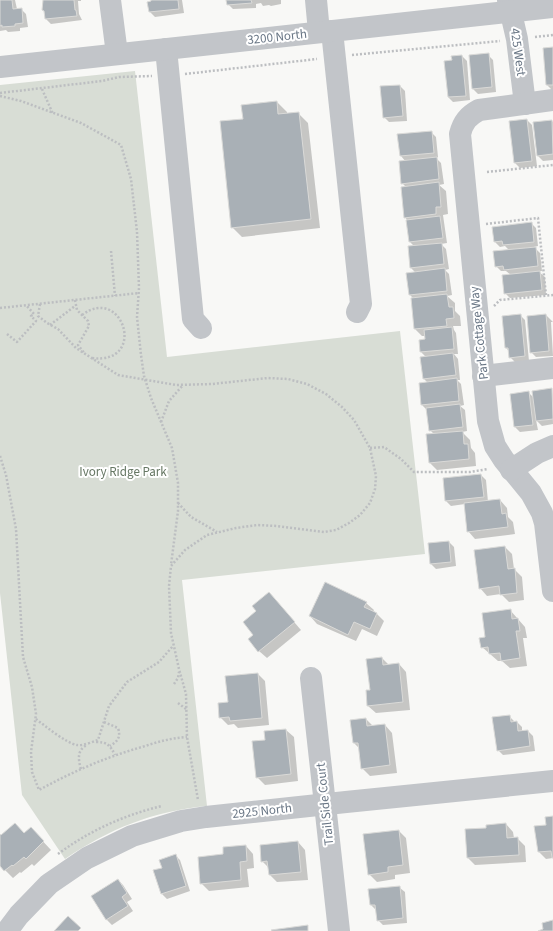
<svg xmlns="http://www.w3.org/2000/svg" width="553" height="931" viewBox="0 0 553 931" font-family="'Source Sans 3',sans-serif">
<rect width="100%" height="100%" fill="#f8f8f6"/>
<path fill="#d8ddd5" d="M135 71 167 357 400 331 425 554 182 580 207 806C153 811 109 829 65 859L22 795 0 593V85Z"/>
<g fill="#0003">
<path d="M0 0H15L17 9H21L26 14 28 27 20 28V31L8 32 6 30 0 31Z"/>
<path d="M44 0H81V1H78L79 14 82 20 51 24 46 19Z"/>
<path d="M152 0H182L184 13 155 17 150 12Z"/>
<path d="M227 0H281V4L271 6 269 5 263 6 261 3 256 4V8L233 9 228 4Z"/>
<path d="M553 48V90H552L547 85Z"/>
<path d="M488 55 493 60 496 92 478 94 473 89Z"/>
<path d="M462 56 467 61 470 100 453 102 448 97 453 61Z"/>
<path d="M400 86 405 91 407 121 389 122 384 117Z"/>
<path d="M277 102 287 112V114L298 113 308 123 320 228 242 237 232 227 244 120Z"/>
<path d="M527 120 532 125 537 166 520 168 515 163Z"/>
<path d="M552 121 553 122V160L543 161 538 156Z"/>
<path d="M431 132 436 137 438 157 436 158 441 163 444 184 439 185 446 191 448 214 443 215 447 243 441 244 446 249 449 269 445 270 449 274 452 295 447 296 455 303V311L460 316 461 326H453L454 330 456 333 458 354H454L458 359 460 380H457L461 384 464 405 460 406 465 410 467 431 462 432 470 440 471 448 475 453 476 466 437 470 430 463 435 435 430 430 427 410 422 405 428 383 424 379 426 357 421 352 420 341 426 340V336H422L415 329 414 299 410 295 416 273 411 268 415 247 410 242 407 220 405 217 406 187 402 183 406 162 401 156Z"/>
<path d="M531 223 536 228 538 246 534 247 540 253 542 271H538L545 277 546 295 510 298 505 293 511 275 506 271H501L496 266 510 251 505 246 500 247 495 242Z"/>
<path d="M520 315 525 320 529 361 515 362 510 357 509 351 506 348Z"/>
<path d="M546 315 553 322H551L553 356 536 357 531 352Z"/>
<path d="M552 389 553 424 542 426 536 420 538 430 520 432 515 427 511 395 529 393 534 398Z"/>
<path d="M481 475 486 480 488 502 500 500 507 508 508 517 513 522 515 534 475 539 468 531 465 504 451 506 446 501Z"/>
<path d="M449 542 454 547 456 566 436 569 431 564Z"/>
<path d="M505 547 512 554 514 569 522 577 524 600 509 602 501 594 487 596 480 588Z"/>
<path d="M269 593 301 630 267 658 259 651 254 635 258 611Z"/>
<path d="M366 603 374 610 373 612 377 614 384 621 377 636 362 629 356 641 317 624 310 616Z"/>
<path d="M510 610 525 627 527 638H523L527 666 510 668 502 661H498L482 647Z"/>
<path d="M382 658 389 665 399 664 406 672 410 710 376 713 368 706 371 691Z"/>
<path d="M258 674 265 681 269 725 238 728 234 724 228 725 220 717 229 703Z"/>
<path d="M509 716 514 721 515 723 517 722 522 727V732L528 731 533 736 535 751 503 755 498 750Z"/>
<path d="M366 719 373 726 385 725 392 733 397 773 370 776 362 768 360 749 354 743Z"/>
<path d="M286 730 294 737 298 781 265 785 257 777 266 741 265 732Z"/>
<path d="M553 817V858L546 859 539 852 547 826Z"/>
<path d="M506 824 513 832 514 838H517L525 846 526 862 475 865 468 858 487 829Z"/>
<path d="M399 831 406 838 410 873 395 875V879L377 882 369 874Z"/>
<path d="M24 834 38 836 51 850 34 866 32 864 21 873 20 872 13 878 0 865V836Z"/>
<path d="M298 842 305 850 308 880 277 882 270 875 269 868 262 861Z"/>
<path d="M246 846 253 854 254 868 247 869 249 887 209 891 201 883 224 855Z"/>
<path d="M175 855 180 860 190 891 167 899 162 894 155 871 163 868Z"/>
<path d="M118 880 123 885 132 899 127 902 133 911 112 925 107 920 92 896Z"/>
<path d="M400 888 405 892 407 923 383 925 378 920 376 910 371 905Z"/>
</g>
<g fill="#a9b0b6" stroke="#dadad8">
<path d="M0 0H12L13 9 22 8 23 23 15 24V26L2 27V25L0 26Z"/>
<path d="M43 0H74L75 10H76L77 16 45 19 44 11 42 10Z"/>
<path d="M151 0H178L179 9 149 12 147 2 151 1Z"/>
<path d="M226 0H251L252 3 227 5Z"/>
<path d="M553 47V85H546L543 48Z"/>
<path d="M489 53 492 87 472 89 469 55Z"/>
<path d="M462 55 466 96 448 97 444 61 452 60 451 56Z"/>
<path d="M400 85 403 116 383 118 380 86Z"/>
<path d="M277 101 278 114 299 112 311 219 231 228 220 121 243 119 241 105Z"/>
<path d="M527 119 532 161 514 163 509 121Z"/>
<path d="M552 120 553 154 537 156 533 122Z"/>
<path d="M432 131 434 153 400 156 397 134Z"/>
<path d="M437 157 439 179 401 184 399 161Z"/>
<path d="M439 182 441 207H436V214L404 218 401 187Z"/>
<path d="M440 216 443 238 409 242 406 220Z"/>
<path d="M532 222 534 242 503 245 502 241 494 242 492 227Z"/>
<path d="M442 243 444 264 410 268 408 246Z"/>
<path d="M536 247 538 266 504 270 503 266 495 267 493 251Z"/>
<path d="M445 268 447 291 409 295 406 273Z"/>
<path d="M540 271 542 290 504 294 502 275Z"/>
<path d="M447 294 449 307H453L454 318 446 319 447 326 414 329 411 298Z"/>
<path d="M521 314 525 356 509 358 508 348H505L502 316Z"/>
<path d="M546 314 549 351 530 353 527 316Z"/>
<path d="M452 327 454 349 420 352 419 340 425 339 424 330Z"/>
<path d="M453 353 456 375 423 379 420 357Z"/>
<path d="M457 378 459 401 421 405 419 383Z"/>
<path d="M552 388 553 419 536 421 532 391Z"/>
<path d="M529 391 533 425 514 427 510 394Z"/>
<path d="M460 404 463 427 429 431 426 408Z"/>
<path d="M463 431 464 444H468L469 459 429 463 426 434Z"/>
<path d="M481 474 484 497 445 501 443 478Z"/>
<path d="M500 499 502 514 506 513 508 527 467 532 464 503Z"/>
<path d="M449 541 451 562 430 564 428 543Z"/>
<path d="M505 546 508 569 515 568 517 593 500 595 499 586 479 589 474 550Z"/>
<path d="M325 582 367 602 364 607 377 613 370 629 354 622 348 635 309 616Z"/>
<path d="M269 592 295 622 258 652 248 639 253 635 243 622 256 611 252 606Z"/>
<path d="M511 609 512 619 518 618 520 631H516L520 658 501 661 500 653 489 654 488 647 481 648 479 638 485 637 482 613Z"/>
<path d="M382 657 383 665 399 663 403 702 367 706 366 690H370L366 659Z"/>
<path d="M258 673 262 718 230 721 229 717 219 718 218 703 228 702 225 676Z"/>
<path d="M510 715 511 722 517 721 518 731 528 730 530 746 497 751 492 717Z"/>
<path d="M366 718 367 726 385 724 390 765 361 769 358 743H353L350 720Z"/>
<path d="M286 729 291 774 256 778 252 741 265 740 264 731Z"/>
<path d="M553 816V858H552L551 851 538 852 534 826 546 825 545 817Z"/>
<path d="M15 823 24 833 31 827 44 841 26 859 24 857 13 866 12 865 4 871 0 866V834L1 835Z"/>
<path d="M506 823 507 838 518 837 519 855 467 858 465 829 486 828V825Z"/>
<path d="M399 830 403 865 388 867V872L368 875 363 834Z"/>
<path d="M298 841 301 872 269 875 267 861 261 862 260 845Z"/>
<path d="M246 845 247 861 240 862 241 880 200 884 198 857 223 854V847Z"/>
<path d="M176 854 186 886 161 894 153 870 162 868 159 860Z"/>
<path d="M118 879 127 893 122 897 128 906 106 920 91 896Z"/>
<path d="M400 886 403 918 377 921 375 905H370L368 889Z"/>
<path d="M68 916 81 928 78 931H54Z"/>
<path d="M553 920V931H538L543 929 542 923Z"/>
<path d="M308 925V931H272L271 930Z"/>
</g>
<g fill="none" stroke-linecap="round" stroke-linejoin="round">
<g stroke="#bcbec1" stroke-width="2.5" stroke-dasharray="2 2" stroke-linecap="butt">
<path d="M535 37 553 35"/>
<path d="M352 55 500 41"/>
<path d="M185 74 317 59"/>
<path d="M42 89 53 114"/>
<path d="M0 93 102 81 119 77 152 76"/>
<path d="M0 96 21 101 81 123 121 145 131 179 137 232 139 288 137 317 141 355 144 376 151 398 172 448 178 483V511L171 565"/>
<path d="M487 172 553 165"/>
<path d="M486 224 538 218 546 295"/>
<path d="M111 251 115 296"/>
<path d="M75 300 77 310 88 321 89 326 78 345 85 354"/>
<path d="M40 304 38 316 47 323 58 329 76 348 118 375 176 385 212 384 268 378 288 379 307 384 326 394 342 407 354 420 370 448 376 476 375 489 370 503 360 515 349 523 336 530 324 532 277 526 257 525 236 528 207 535 185 550 171 566 169 586 171 633 179 669 186 694 187 737 198 800"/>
<path d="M494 306 500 300 553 295"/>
<path d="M0 308 139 293"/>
<path d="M82 315C123 284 148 365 92 358"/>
<path d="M50 325 75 306"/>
<path d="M7 334 17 342 36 321 31 316 34 314 26 305"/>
<path d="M161 422 169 401 183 385"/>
<path d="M370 448 384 447 401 459 414 472H470L488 469"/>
<path d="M0 456 6 475 16 529 23 657 32 687 36 714 31 752 32 772 39 790C72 772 106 757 142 747 157 742 171 738 187 737"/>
<path d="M178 503 191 517 217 532"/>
<path d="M174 684 178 678 179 672"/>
<path d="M178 703 186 709"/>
<path d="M36 719C45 726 66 743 77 745 83 746 92 742 98 740L109 706 127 682 159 662 173 646"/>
<path d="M104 722 118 728C121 737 118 741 110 746"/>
<path d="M96 742C107 742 110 745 115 755"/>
<path d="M81 769C78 759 77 750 87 745"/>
<path d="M58 854C89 831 124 815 162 806"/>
</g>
<g stroke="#c2c5c9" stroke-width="22">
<path d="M110 0 117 54"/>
<path d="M316 0 319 32"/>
<path d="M508 0 517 39 525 104"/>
<path d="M332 31 361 304 357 312"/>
<path d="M166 49 193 319 201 328"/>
<path d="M0 67 553 7"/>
<path d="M553 100 479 110C468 116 463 122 460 134L488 421 495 446 504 460 531 493 542 513 545 523 553 591"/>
<path d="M483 376 553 368"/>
<path d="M511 470 537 453 553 446"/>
<path d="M311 678 339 931"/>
<path d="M7 931 19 915 49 884 87 858 132 836 181 821 206 817 346 802 553 781"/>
</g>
</g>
<g text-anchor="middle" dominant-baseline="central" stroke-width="4" stroke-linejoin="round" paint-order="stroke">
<g font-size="13" fill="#697685" stroke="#fff">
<text transform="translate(277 37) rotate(-6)">3200 North</text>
<text transform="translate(518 52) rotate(82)">425 West</text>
<text transform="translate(479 333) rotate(-96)">Park Cottage Way</text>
<text transform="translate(325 804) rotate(-96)">Trail Side Court</text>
<text transform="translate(262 811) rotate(-6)">2925 North</text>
</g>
<g font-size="13" fill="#667764" stroke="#fff">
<text x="123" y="472">Ivory Ridge Park</text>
</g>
</g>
</svg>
